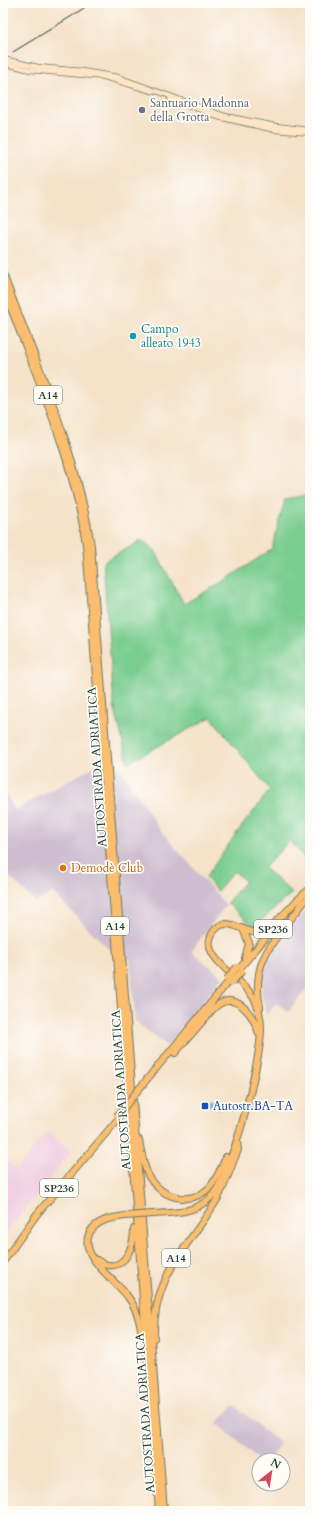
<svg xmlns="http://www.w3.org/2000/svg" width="313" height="1514" viewBox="0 0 313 1514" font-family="Cardo,serif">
<rect width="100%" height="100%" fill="#fdfcf7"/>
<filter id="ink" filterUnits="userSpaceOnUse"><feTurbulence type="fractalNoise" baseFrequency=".025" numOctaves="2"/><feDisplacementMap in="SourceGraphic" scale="8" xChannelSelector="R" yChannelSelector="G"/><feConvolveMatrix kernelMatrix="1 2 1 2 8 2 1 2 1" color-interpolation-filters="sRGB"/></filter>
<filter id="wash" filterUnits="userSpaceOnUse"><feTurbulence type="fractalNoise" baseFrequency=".012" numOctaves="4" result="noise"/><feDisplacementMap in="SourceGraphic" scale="16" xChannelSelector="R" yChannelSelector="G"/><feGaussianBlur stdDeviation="0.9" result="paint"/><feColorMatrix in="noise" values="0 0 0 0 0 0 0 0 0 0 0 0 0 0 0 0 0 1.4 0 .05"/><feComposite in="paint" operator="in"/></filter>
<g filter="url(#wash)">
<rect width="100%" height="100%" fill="#f5e2c9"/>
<path fill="#f1d0e2" d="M47 1131 71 1152 3 1236V1158L17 1169Z"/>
<g fill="#cebed0">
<path d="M113 756 160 830 226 905 191 951 223 977 167 1046 135 1021 130 959 108 948 53 893 36 902 3 871V798L6 795 15 810Z"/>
<path d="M310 907V985L288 1012 277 1003 266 1015 261 991 263 967 269 950Z"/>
<path d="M234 1405 280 1443 269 1460H259L217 1423Z"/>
</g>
<path fill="#7acd90" stroke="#4c8562" d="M307 495 310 497V865L290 840 264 868 292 893 256 925H252L227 903 245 881 234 871 217 891 206 877 236 834 270 790 211 717 128 763 114 706 103 562 142 540 155 551 184 604 227 579 272 549 285 499Z"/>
<path fill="#74b6e9" stroke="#4a7a8e" d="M209 1100 214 1101 215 1105 219 1103 222 1106 218 1109 209 1105Z"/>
</g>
<g filter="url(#ink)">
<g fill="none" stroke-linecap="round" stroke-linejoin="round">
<g stroke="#6a7768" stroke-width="6">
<g id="secondary">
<path d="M3 59 38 67 82 71 118 77 225 116 276 126"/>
<path d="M3 63 30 70 104 77 152 91"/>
<path d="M170 98 218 117 275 130"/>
<path d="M310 127V143"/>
</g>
</g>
<g stroke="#6a7768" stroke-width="8">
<g id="highway">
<path d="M3 274C36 363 77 451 91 546L164 1511"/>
<path d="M3 287C34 371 73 455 86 544L159 1511"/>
<path d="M301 905 310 896"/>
<path d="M243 929 249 943 245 958"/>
<path d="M239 969 273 929"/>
<path d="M260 1007C250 956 277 940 303 903"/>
<path d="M175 1053 214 1008C235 988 254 1015 259 1034"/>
<path d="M148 1078 229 981"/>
<path d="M139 1140C141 1152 143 1164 148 1175 161 1198 190 1207 210 1187 217 1178 222 1167 226 1157"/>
<path d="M153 1214C174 1213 194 1213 210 1198 232 1177 261 1061 261 1029 261 1020 259 1010 256 1002 246 979 198 958 212 934 225 911 244 935 261 933 273 930 296 898 310 889"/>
<path d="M125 1216C112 1218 98 1219 90 1232 77 1256 116 1280 128 1297 136 1307 140 1321 142 1334"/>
<path d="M97 1260C121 1277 134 1250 134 1229"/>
<path d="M3 1262 37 1214 119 1118"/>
<path d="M154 1338C152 1275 189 1247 218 1198 226 1183 231 1166 238 1150L237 1142"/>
</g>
</g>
<use href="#secondary" stroke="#fde5c5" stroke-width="4.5"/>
<use href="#highway" stroke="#fbbd6e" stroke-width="6"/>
<path stroke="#1f3d34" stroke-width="1" d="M13 52 72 16 91 3"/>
<g stroke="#6a7768" stroke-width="6" stroke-linecap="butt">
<g id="secondary-bridge">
<path d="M276 126 310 130"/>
<path d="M275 130 310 133"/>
</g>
</g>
<g stroke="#6a7768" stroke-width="8" stroke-linecap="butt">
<g id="highway-bridge">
<path d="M227 979 237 967"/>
<path d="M231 983 242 971"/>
<path d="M117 1116 148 1078"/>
<path d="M125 1216 153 1214"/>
</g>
</g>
<use href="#secondary-bridge" stroke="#fde5c5" stroke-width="4.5"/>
<use href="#highway-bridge" stroke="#fbbd6e" stroke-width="6"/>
</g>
</g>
<circle fill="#6b7280" stroke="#fdfcf7" stroke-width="1.5" cx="142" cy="110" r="4"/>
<circle fill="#0f9aa8" stroke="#fdfcf7" stroke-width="1.5" cx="133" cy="336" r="4"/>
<circle fill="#e8710a" stroke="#fdfcf7" stroke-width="1.5" cx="63" cy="868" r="4"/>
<rect fill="#1a4fb4" stroke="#fdfcf7" stroke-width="1.5" x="201" y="1102" width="8" height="8" rx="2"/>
<g text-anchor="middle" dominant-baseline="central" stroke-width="3.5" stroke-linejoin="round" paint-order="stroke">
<g fill="#fdfcf7" stroke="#62766e" stroke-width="1">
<rect x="34" y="386" width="28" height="18" rx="3"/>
<rect x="101" y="917" width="28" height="18" rx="3"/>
<rect x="254" y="920" width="38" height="18" rx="3"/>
<rect x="40" y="1179" width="38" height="18" rx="3"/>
<rect x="162" y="1249" width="28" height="18" rx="3"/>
</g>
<g font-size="11" font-weight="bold" fill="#1f3d34">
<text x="48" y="395">A14</text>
<text x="115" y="926">A14</text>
<text x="273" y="929">SP236</text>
<text x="59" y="1188">SP236</text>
<text x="176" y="1258">A14</text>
</g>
<g font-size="12" fill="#5b616d" stroke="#fdfcf7" text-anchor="start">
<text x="150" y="103">Santuario Madonna<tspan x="150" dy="14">della Grotta</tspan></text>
</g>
<g font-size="12" fill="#0d838f" stroke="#fdfcf7" text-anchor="start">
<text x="141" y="329">Campo<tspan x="141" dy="14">alleato 1943</tspan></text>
</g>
<g font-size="12" fill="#1f3d34" stroke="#fdfcf7">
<text transform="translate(97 767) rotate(-94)">AUTOSTRADA ADRIATICA</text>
<text transform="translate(121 1090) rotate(-94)">AUTOSTRADA ADRIATICA</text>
<text transform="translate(145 1413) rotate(-94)">AUTOSTRADA ADRIATICA</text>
</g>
<g font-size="12" fill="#c56008" stroke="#fdfcf7" text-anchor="start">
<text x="71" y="868">Demodè Club</text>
</g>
<g font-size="12" fill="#164399" stroke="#fdfcf7" text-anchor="start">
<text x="213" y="1106">Autostr.BA-TA</text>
</g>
</g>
<rect width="313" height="1514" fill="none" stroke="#fdfcf7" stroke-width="16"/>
<g transform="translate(271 1472) rotate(30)"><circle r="19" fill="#fdfcf7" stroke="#a4b0a9"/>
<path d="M0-3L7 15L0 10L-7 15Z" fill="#d1495b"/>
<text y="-6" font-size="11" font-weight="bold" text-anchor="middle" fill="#1f3d34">N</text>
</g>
</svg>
